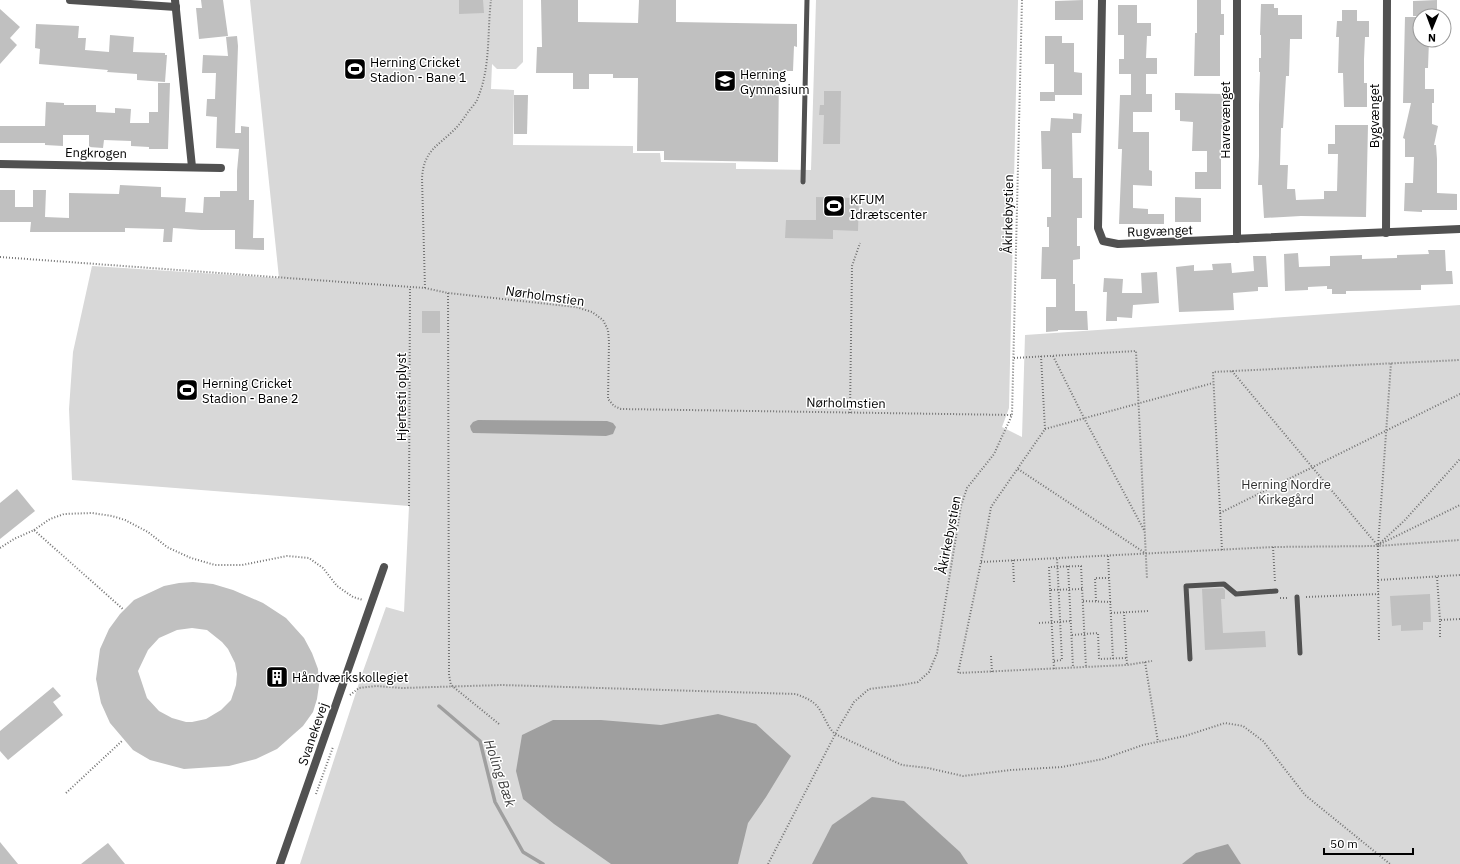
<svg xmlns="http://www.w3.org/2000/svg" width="1460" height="864" viewBox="0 0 1460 864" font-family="'IBM Plex Sans',sans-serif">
<rect width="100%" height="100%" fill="#fff"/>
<path fill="#d8d8d8" d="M250 0H523V62L516 69H497L492 64 491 89 514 90 513 145 633 146V153H660L661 162 736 163V169L811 170 816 0H1018L1009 408 1002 427 1022 437 1025 335 1460 305V864H300L362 674 386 607 404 612 409 506 72 480 69 409 73 352 92 266 279 278Z"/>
<g fill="#9f9f9f">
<path d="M478 420 607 421 613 423 616 427 613 434 606 436 473 433 471 430 470 426 473 422Z"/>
<path d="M718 714 756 724 791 756 766 797 748 823 738 864H611L554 824 523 799 516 771 522 735 553 720H601L661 725Z"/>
<path d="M872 797 904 801 960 852 968 864H812L832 825Z"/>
<path d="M1228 844 1241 864H1182L1196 853Z"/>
</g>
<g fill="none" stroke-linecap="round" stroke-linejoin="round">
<path stroke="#9f9f9f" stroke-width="3.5" d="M439 706 480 741 495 802 523 852 543 864"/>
</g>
<g fill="#c0c0c0" fill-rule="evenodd">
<path d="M201 0H223L228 36 199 39 196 8H202Z"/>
<path d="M459 0H483L484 13 459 14Z"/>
<path d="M541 0H578V22L638 23 639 0H676V22L797 24V47L794 46 793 71H779L778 162 664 160V151H637L638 78H613V74H589V89H573V73H536L537 47H542Z"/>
<path d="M1083 0V20H1055V1Z"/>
<path d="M1197 0H1221V14H1224V35H1220V76H1194L1195 33H1197Z"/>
<path d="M1437 0V16H1413V1Z"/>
<path d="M1261 4H1274V8H1278V15H1302V39H1290L1289 76H1286L1283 128H1281L1280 165H1288L1287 189H1295L1296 200 1324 199V191H1337L1338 154H1328V144H1335V125H1368L1366 217 1301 216 1264 218 1262 185H1258L1259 156V105L1260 72H1259V58H1261V35H1260Z"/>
<path d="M1118 5H1137V23H1151V36H1147L1146 58H1157V74H1146V94H1152V112H1133V132H1149V170L1152 171V186L1133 185V208L1148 209V214H1164V224H1119L1122 149H1118L1120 95H1131V74H1119V59H1124V35H1118Z"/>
<path d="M0 9 20 27 10 38 17 45 0 64Z"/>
<path d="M1342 10H1357V21H1369V37H1365L1364 59V83H1367V107H1344L1343 73H1338L1339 37H1336L1337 21H1342Z"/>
<path d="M1405 17H1420V40H1429L1428 68H1425V89H1434V103H1432V124L1438 126 1434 145H1436L1437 159V193L1457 194V210H1422V212L1404 211 1405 183H1413L1414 157H1405V139L1403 138 1411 103H1403Z"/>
<path d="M36 24 79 26 78 38H86L85 50 109 52 110 35 134 37 133 52 165 53V55H167L165 82 137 80V74L107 72 108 70 39 64 40 49 35 48Z"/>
<path d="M237 36 238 46 235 133H241V126L249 127V200H254L253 238H264V250L235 249V230H201L173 228 172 242H163L164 229 125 228V232H30L31 222H0V190H15V207H33V190H46L45 217 69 218V193L119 194 120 185 161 187V197L186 198 185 212 203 213 204 197H220V191H237V171L239 149 216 148 217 117 206 116 207 99H215L216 73H202L203 55 228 56 226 37Z"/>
<path d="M1045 36H1062V43H1074V72L1082 73V95H1055V101H1040V92H1054V64H1045Z"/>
<path d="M158 83H170L168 149H149V147L131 146V141L104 140 103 148 89 147V135H63V146L45 145V143H0V126H45L46 102 64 103V105H96V112L115 113V108L131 109 130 123H149V112H158Z"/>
<path d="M824 91H841L840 144H823L824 115H819L820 105H824Z"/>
<path d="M1175 93 1225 94 1223 129H1221V189H1195V172H1207V151H1192L1193 122 1180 121V110H1175Z"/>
<path d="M514 95H528L527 134H514Z"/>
<path d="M1073 113 1082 114 1081 133H1072L1073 178H1082V218H1077V246H1080V259L1073 260V284H1075V311H1087L1088 330H1058V331L1046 332V307H1056V279H1041L1042 247H1049V227H1047V217H1051V169H1042L1041 131H1050L1051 118 1073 119Z"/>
<path d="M816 197 859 198 858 231 833 230V239L785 238 786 220H816Z"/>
<path d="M1175 197 1201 198V222H1175Z"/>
<path d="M1428 250H1445L1446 271H1452L1453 284 1421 285V290L1346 291V294H1332V289H1327V286L1308 287V290L1285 291 1284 254 1298 253 1299 267 1330 266V256L1362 255V259L1397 258V255L1429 254Z"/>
<path d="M1253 256H1266L1268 287H1258V291L1233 293 1234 310 1179 312 1176 267 1194 265V271L1213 270 1212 264 1231 263 1232 273 1254 271Z"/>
<path d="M1157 272 1159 303 1133 305 1132 318 1117 317V321H1106L1107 292H1103L1104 278 1123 279 1122 293H1142L1141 273Z"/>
<rect x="422" y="311" width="18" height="22"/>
<path d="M17 489 35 511 0 539V503Z"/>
<path d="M193 582 213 584 233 590 263 603 286 618 304 638 312 653 318 669 319 685 317 699 313 712 303 726 277 749 256 759 229 766 184 769 150 760 133 750 110 723 101 703 96 679 100 649 109 629 120 614 134 600 164 586 179 583ZM192 628 207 630 222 642 228 649 235 663 237 674 236 685 231 700 221 710 206 719 192 722H186L172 718 159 711 147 698 138 671 148 650 159 638 177 630Z"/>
<path d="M1223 588 1225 590V599H1221L1223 633 1265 631 1266 647 1205 650 1202 589Z"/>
<path d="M1430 594 1431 622H1423V630L1401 631V625L1392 626 1390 596Z"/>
<path d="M53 687 61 696 53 702 63 715 8 760 0 751V731Z"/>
<path d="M0 842 18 864H0Z"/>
<path d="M108 843 125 864H81Z"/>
</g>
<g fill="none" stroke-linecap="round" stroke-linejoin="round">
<g stroke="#737373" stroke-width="2" stroke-dasharray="1 2" stroke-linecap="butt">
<path d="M0 257 425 288 448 293 576 307 592 312 603 320 608 330 609 342 608 399 614 406 621 409 1012 415"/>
<path d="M425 288 422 178C424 150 437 147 455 129 460 124 464 118 468 112 471 108 475 104 477 100 491 68 487 33 491 0"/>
<path d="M448 293 449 675 451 685 499 724"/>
<path d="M1041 356 1045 429 991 507 981 562 958 673 1127 665 1152 661"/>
<path d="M1053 356 1084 418 1144 530"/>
<path d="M1014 358 1136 351 1147 579"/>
<path d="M1232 371 1378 546"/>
<path d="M850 413 852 266 860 243"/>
<path d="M1045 429 1213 383"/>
<path d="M1018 469 1145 553"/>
<path d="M409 506 410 287"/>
<path d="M1220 513 1460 394"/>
<path d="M34 530 50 519 64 514 92 513 112 516 125 520 148 532 167 547 191 558 215 565H242L287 556 309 558 323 568 337 586 353 597 363 600"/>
<path d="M1380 544 1460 505"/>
<path d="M1378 545 1404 521 1460 459"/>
<path d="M1273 547 1275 582"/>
<path d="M0 548 14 539 34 530 124 610"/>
<path d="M1222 550 1213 372 1460 360"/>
<path d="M1108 556 1113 659"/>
<path d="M1013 560 1014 583"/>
<path d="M981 562 1273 547 1378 546 1460 540"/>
<path d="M1068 566 1073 667"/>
<path d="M1437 577 1440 620"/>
<path d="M1378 580V546L1391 363"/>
<path d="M1082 589 1050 590 1049 567 1081 566 1086 667"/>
<path d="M1050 590 1054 669"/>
<path d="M1306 597 1379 594"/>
<path d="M1280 598H1289"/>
<path d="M1083 601 1111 602"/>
<path d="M1096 601 1095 578H1109"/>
<path d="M1124 612 1127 665"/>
<path d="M1111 613 1149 611"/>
<path d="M1039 623 1071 621"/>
<path d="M1072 635 1098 633 1099 659 1126 658"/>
<path d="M1440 637V620L1460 619"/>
<path d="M1379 640 1378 580 1460 575"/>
<path d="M991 656 992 672"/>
<path d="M1054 661 1062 660 1057 558"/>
<path d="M1145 662 1158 742"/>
<path d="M350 695 359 688 376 686 402 688 502 685 796 694C803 697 810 699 816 705 824 713 826 726 835 734L902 765 928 768 963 776 1011 770 1062 767 1103 759 1143 745 1185 736 1225 723 1243 726 1263 741 1305 795 1390 864"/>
<path d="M66 793 123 740"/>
<path d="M316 794 333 747"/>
<path d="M768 864 839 727 854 702 869 689 902 685 918 682 929 672 937 653 961 506 967 488 994 454 1012 415 1022 0"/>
</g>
<g stroke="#515151" stroke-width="5">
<path d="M803 182 807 0"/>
<path d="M1297 597 1300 653"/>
<path d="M1190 659 1186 586 1224 584 1236 594 1276 591"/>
</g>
<g stroke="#515151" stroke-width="8">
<path d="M70 0 176 7"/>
<path d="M175 0 192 167"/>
<path d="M1102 0 1098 228 1103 241 1118 244 1460 229"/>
<path d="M1237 0V239"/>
<path d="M0 164 221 168"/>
<path d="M1386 233 1387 0"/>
<path d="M280 864 384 567"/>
</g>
</g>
<defs>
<g id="stadium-square" transform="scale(1.15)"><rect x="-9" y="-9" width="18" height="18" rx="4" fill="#000" stroke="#fff"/><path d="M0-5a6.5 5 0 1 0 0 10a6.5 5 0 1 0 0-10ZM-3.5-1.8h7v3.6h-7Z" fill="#fff"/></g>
<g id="university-square" transform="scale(1.15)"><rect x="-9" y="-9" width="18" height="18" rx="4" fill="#000" stroke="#fff"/><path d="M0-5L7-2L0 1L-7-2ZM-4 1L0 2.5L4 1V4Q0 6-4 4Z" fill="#fff"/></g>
<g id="building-square" transform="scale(1.15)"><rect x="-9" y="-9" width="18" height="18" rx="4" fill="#000" stroke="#fff"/><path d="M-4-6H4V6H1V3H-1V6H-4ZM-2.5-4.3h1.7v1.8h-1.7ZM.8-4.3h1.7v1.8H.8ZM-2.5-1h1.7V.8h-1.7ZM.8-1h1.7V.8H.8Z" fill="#fff"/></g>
</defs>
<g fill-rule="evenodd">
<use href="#stadium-square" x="355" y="69"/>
<use href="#university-square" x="725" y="81"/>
<use href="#stadium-square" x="834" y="206"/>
<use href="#stadium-square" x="187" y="390"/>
<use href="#building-square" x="277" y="677"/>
</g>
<g text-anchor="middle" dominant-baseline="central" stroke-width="3" stroke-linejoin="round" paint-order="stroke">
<g font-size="13" fill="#000" stroke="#fff" text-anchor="start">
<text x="370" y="62">Herning Cricket<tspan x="370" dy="15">Stadion - Bane 1</tspan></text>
<text x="740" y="74">Herning<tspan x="740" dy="15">Gymnasium</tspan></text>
<text x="850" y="199">KFUM<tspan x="850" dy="15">Idrætscenter</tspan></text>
<text x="202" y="383">Herning Cricket<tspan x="202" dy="15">Stadion - Bane 2</tspan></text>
<text x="292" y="677">Håndværkskollegiet</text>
</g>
<g font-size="13" fill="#000" stroke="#fff">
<text transform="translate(1374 116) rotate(-90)">Bygvænget</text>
<text transform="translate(1225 120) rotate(-90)">Havrevænget</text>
<text transform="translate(96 153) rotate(1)">Engkrogen</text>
<text transform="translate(1008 214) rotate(-89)">Åkirkebystien</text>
<text transform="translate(1160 231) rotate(-2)">Rugvænget</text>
<text transform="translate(545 296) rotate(8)">Nørholmstien</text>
<text transform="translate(401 397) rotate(-90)">Hjertesti oplyst</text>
<text transform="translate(846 403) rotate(1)">Nørholmstien</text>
<text transform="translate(949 535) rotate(-79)">Åkirkebystien</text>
<text transform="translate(313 734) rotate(-71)">Svanekevej</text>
</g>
<g font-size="13" fill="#2f2f2f" stroke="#fff">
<text x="1286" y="484">Herning Nordre<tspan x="1286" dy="15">Kirkegård</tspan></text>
</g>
<g font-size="14" font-style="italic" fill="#404040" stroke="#fff">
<text transform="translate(500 773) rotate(71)">Holing Bæk</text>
</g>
</g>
<g transform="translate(1432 28) rotate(181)"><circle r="19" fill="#ffffff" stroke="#999999"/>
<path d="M0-3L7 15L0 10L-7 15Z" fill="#000000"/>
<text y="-6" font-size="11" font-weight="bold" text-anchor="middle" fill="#000000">N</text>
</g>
<path d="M1324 848v6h89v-6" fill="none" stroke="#000000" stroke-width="2"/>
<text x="1330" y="848" font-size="12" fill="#000000" stroke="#ffffff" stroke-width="3" paint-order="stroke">50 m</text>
</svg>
